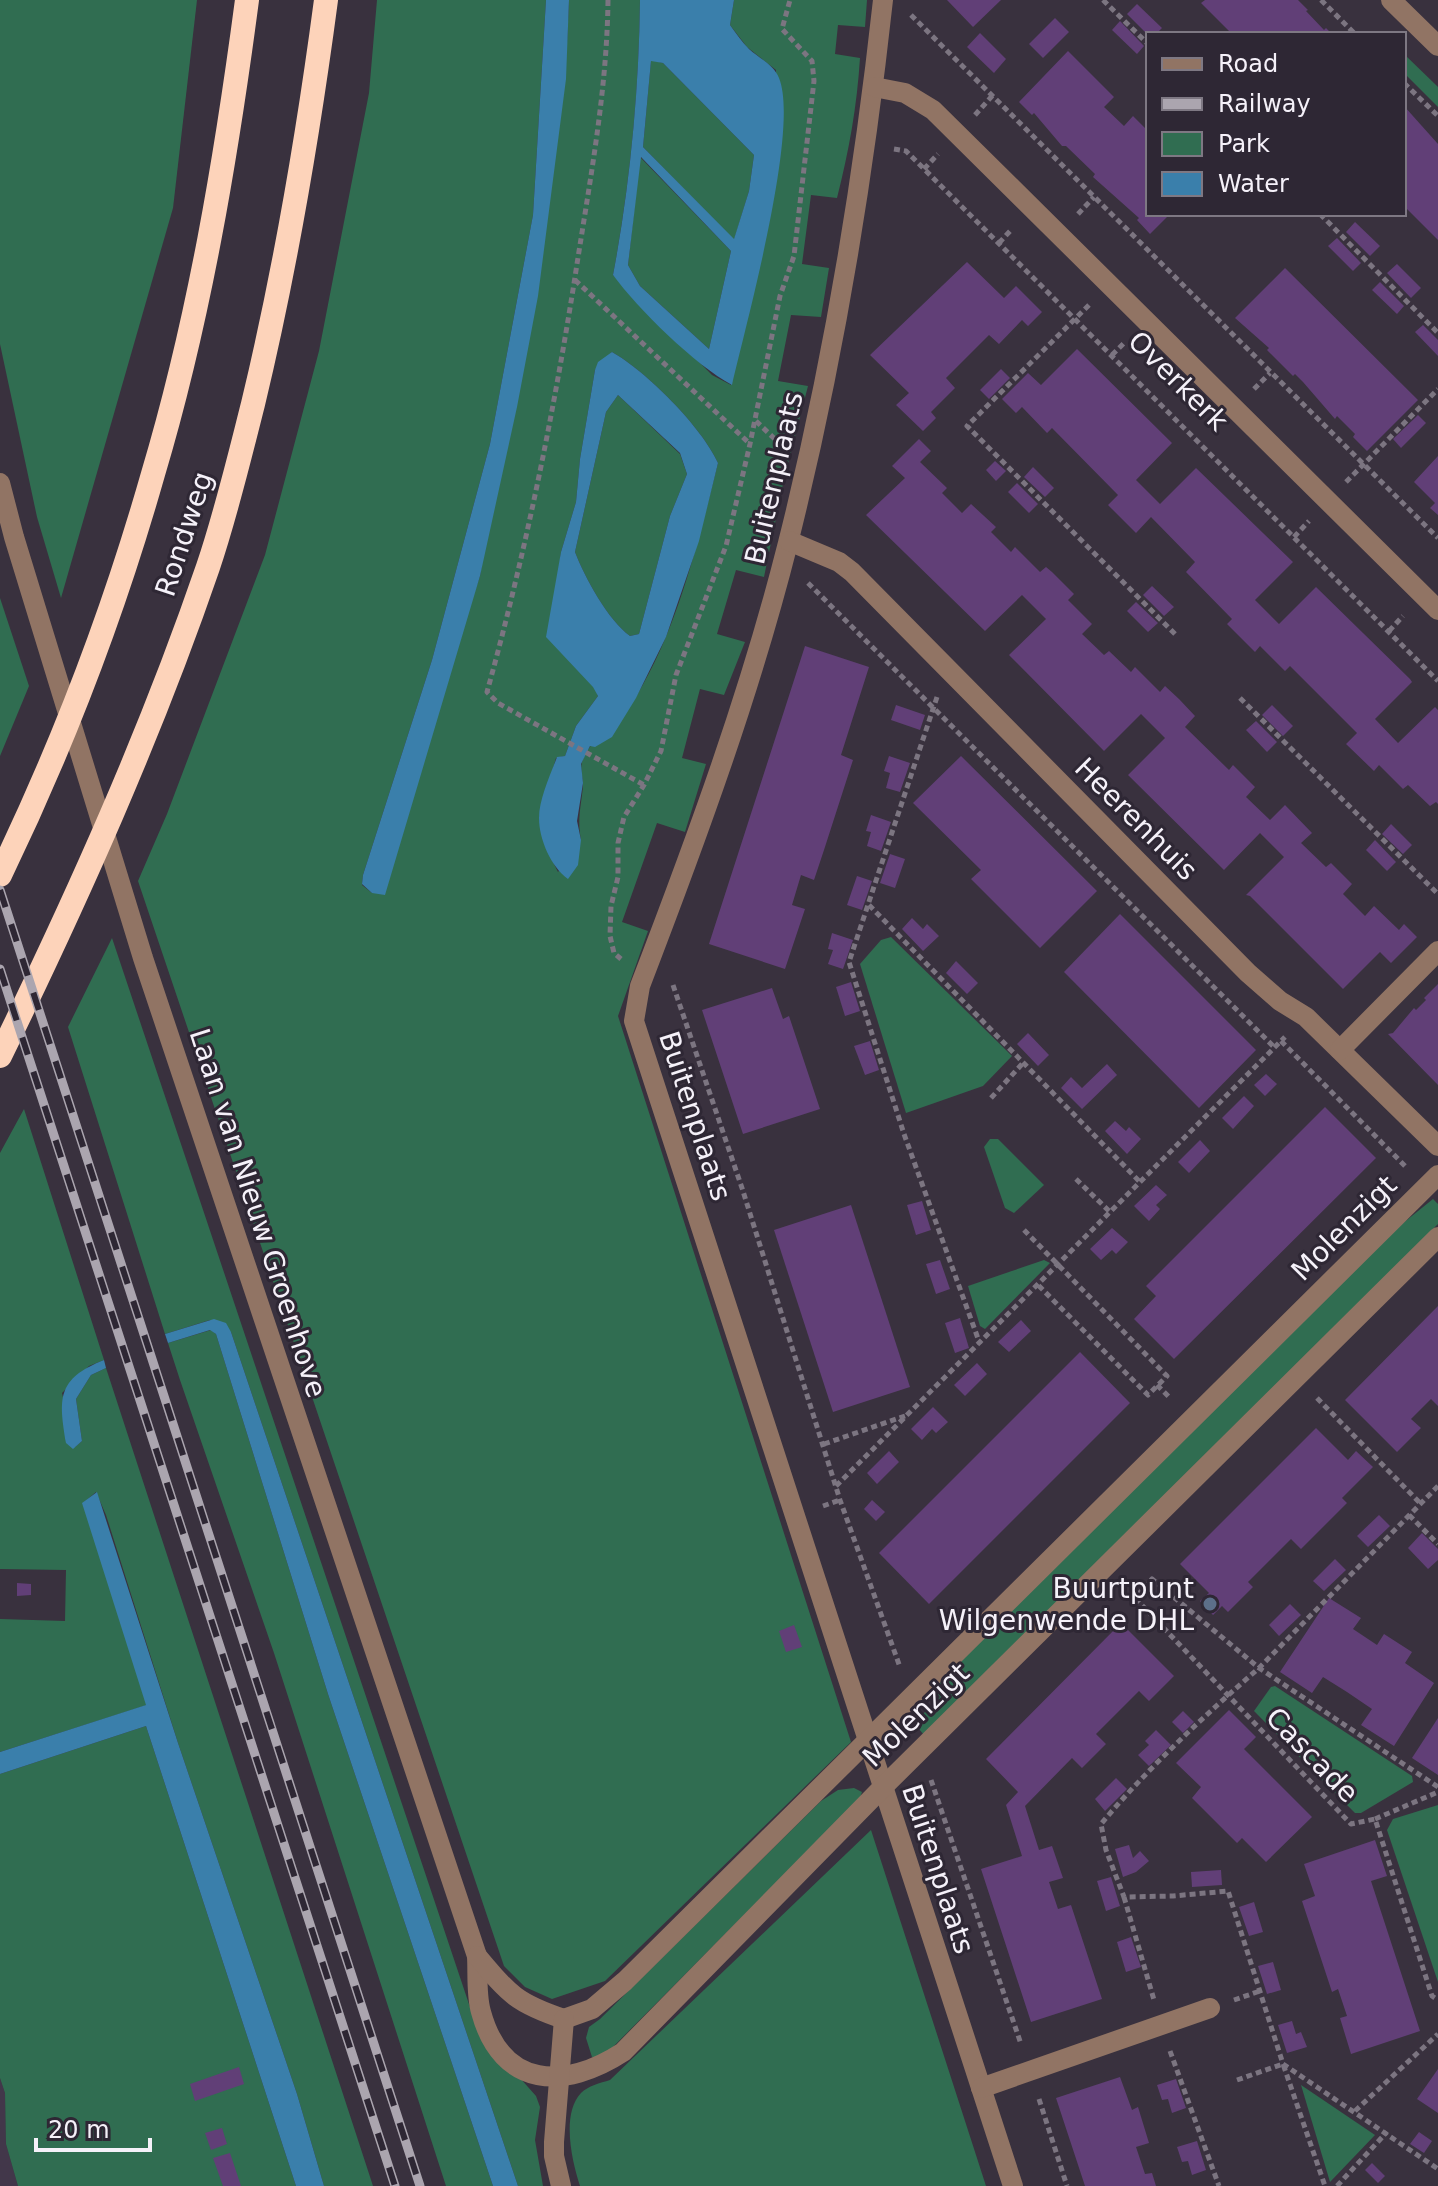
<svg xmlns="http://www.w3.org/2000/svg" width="1438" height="2186" viewBox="0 0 1438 2186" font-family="'DejaVu Sans',sans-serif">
<rect width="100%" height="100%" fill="#39313e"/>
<path fill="#42374a" d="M0 2078 5 2093 6 2144 18 2186H0Z"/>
<g fill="#306d51" fill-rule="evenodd">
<path d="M0 0H197L173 208 61 598 37 517 0 344Z"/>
<path d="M377 0H546L533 215 490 444 432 660 363 875 362 885 372 893 480 576 567 43 569 0H640C639 92 630 185 613 275L712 375 731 385 775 187 776 70 747 47 730 25 734 0H867L865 27 838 25 835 54 860 58C857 106 849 151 837 198L811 195 802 264 829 268 821 317 791 315 778 381 808 386 784 479 764 577 736 570 717 634 745 642 724 695 700 689 682 758 706 764 685 832 657 823 622 922 648 931 618 1016 851 1742 605 1981 552 1999 525 1987 504 1966 138 881 167 814 265 555 319 351 369 93ZM612 352C646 371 702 427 718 463 698 541 679 625 637 695 622 720 592 734 582 762 580 769 583 778 583 786 581 807 577 819 581 840L558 872 546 848 539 818 556 758 565 756 576 726 598 696 557 588 561 552 576 502 580 459 595 370Z"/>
<path d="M1404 54 1438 87V107L1404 73Z"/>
<path d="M651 60 663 63 754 155 749 191 734 240 643 147Z"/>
<path d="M640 157 731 251 709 349 640 286 628 265Z"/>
<path d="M618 395 680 454 687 474 670 516 639 634 630 636C608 620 585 578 575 552L606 412Z"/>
<path d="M0 598 29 686 0 756Z"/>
<path d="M891 937 1012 1056 983 1086 906 1113 860 964 881 940Z"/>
<path d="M112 938 478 2031 536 2096 540 2107 535 2140 543 2186H518L231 1332 210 1320 165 1334 68 1027Z"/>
<path d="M24 1109 104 1360 89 1366 62 1393 75 1447 82 1441 76 1399 91 1375 106 1368 373 2186H324L297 2094 178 1743 106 1515 96 1492 83 1503 147 1705 0 1752V1619L65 1621 66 1570 0 1569V1153Z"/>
<path d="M990 1139H998L1044 1185 1014 1213 1005 1208 984 1147Z"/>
<path d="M1433 1199 1438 1204V1224L924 1735 914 1723 940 1697 932 1688 1372 1248Z"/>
<path d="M1044 1260 1050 1263 985 1329 980 1326 968 1286Z"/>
<path d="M211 1330 216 1334 328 1694 493 2186H446L274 1653 180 1380 168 1343Z"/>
<path d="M1275 1686 1412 1776 1413 1782 1361 1813H1355L1254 1711 1271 1687Z"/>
<path d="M146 1726 296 2186H18L6 2144 5 2093 0 2078V1774Z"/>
<path d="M854 1788 862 1792 860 1798 610 2050 597 2057H592L586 2038 589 2027 600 2019 821 1801 838 1790Z"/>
<path d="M1438 1805V1982L1387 1830 1393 1819Z"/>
<path d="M871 1830 986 2186H580C572 2162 561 2114 581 2093 588 2086 600 2083 610 2080Z"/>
<path d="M1301 2085 1375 2135 1330 2182Z"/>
</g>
<g fill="#3a7fab" fill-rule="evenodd">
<path d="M546 0H569L566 79 538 296 517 407 480 576 385 895 372 893 362 884 363 875 432 660 490 444 533 215Z"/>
<path d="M640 0H734L730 25C736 33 742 42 749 49 759 58 774 65 779 78 800 129 746 324 732 385 695 365 638 309 613 275 630 186 639 90 640 0ZM651 61 663 63 754 155 749 191 734 239 643 147ZM641 157 731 251 709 349 640 286 628 265Z"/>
<path d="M612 352C646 371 702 427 718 463L699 541 666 637 636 698 612 737 595 747 590 746 581 764 583 783 577 821 581 840 578 865 568 879C551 867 539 839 539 818 539 799 550 776 557 757L565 756 576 726 598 696 593 687 546 637 561 552 576 502 580 459 595 370 598 362ZM618 395 680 453 687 474 670 516 639 634 630 636C608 620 585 578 575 552L606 412Z"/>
<path d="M214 1319 226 1323 231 1332 518 2186H493L328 1694 216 1334 210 1330 168 1343 165 1334Z"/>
<path d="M104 1360 106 1368 91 1375 76 1399 82 1441 73 1449 66 1443C59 1399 56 1379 104 1360Z"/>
<path d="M97 1492 178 1743 297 2094 324 2186H296L146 1726 0 1774V1752L146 1705 82 1503Z"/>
</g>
<g fill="#613f77">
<path d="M947 0H1001L973 27Z"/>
<path d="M1205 0H1298L1308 10 1306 11 1324 30 1326 28 1332 34H1232L1201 3Z"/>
<path d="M1137 4 1162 28 1156 34H1147L1127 14Z"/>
<path d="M1055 18 1069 32 1043 58 1029 44Z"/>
<path d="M1120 21 1144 46 1137 54 1112 30Z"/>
<path d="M980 33 1006 59 994 73 967 47Z"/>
<path d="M1068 51 1114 97 1104 107 1124 126 1133 116 1148 131V214H1170L1150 234 1137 220 1139 218 1093 177 1095 174 1066 146H1062L1034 113 1032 115 1019 102Z"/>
<path d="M1404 106 1438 144V240L1404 206Z"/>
<path d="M1355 222 1380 246 1370 256 1346 232Z"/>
<path d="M1337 238 1361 263 1353 271 1328 246Z"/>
<path d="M967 262 1004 298 1016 286 1042 312 1028 326 1022 320 999 344 989 335 946 378 955 388 931 412 936 418 923 431 896 405 909 393 870 355Z"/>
<path d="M1397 264 1421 288 1411 298 1387 273Z"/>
<path d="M1285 268 1418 400 1367 451 1353 437 1355 434 1337 416 1335 419 1303 382 1295 374 1293 376 1267 350 1269 348 1235 318Z"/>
<path d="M1380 282 1404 306 1397 314 1372 290Z"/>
<path d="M1423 325 1438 340V356L1415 332Z"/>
<path d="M1077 349 1172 443 1136 480 1160 504 1196 468 1293 562 1255 600 1279 624 1316 587 1410 679 1412 682 1375 719 1398 743 1435 707 1438 710V804L1436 802 1430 806 1408 785 1403 789 1379 765 1374 771 1346 744 1357 733 1290 666 1285 671 1260 646 1255 652 1227 624 1232 619 1186 572 1195 562 1151 517 1136 533 1108 505 1118 495 1052 428 1047 433 1022 407 1016 413 1002 399 1028 373 1041 385Z"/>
<path d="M1001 369 1010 378 989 399 980 390Z"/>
<path d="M1418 415 1426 423 1401 448 1393 439Z"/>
<path d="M919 439 931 451 920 462 947 488 942 493 962 513 971 504 996 527 991 532 1011 552 1015 547 1040 572 1046 567 1052 572 1074 594 1068 600 1092 624 1082 634 1104 655 1109 651 1131 672 1135 667 1160 692 1165 686 1179 699 1195 716 1185 727 1229 770 1233 765 1255 787 1246 797 1270 820 1285 805 1312 833 1301 843 1326 867 1331 863 1352 884 1343 894 1365 916 1374 906 1399 930 1404 924 1417 937 1391 963 1380 952 1343 989 1250 896 1246 895 1284 857 1260 833 1224 870 1128 775 1165 738 1141 714 1104 751 1009 655 1046 619 1022 595 985 631 866 515 905 478 892 466Z"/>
<path d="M1438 456V515L1430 508 1435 503 1414 482Z"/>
<path d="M995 461 1006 471 996 481 986 470Z"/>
<path d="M1033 467 1054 488 1045 497 1024 477Z"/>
<path d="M1017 483 1038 504 1029 513 1008 492Z"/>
<path d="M1152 586 1174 607 1164 616 1143 595Z"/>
<path d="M1136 602 1158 623 1148 632 1127 611Z"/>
<path d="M805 646 869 667 841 755 853 760 824 850 814 880 801 875 792 905 805 909 785 969 709 944Z"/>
<path d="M896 705 925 715 920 730 891 720Z"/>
<path d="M1272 705 1293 726 1283 736 1262 715Z"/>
<path d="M1256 721 1277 742 1267 752 1246 730Z"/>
<path d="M889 756 910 763 900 792 886 788 890 773 884 771Z"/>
<path d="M961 756 1097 891 1040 948 971 879 981 870 913 803Z"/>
<path d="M871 815 891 822 881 851 867 846 871 832 866 831Z"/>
<path d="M1391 824 1412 845 1403 854 1382 834Z"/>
<path d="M1375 840 1396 862 1387 871 1366 850Z"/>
<path d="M890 854 905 859 895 888 880 883Z"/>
<path d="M857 876 872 881 862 910 847 905Z"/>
<path d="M1120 914 1256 1050 1199 1108 1064 972Z"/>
<path d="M912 918 923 929 927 924 939 936 923 951 902 929Z"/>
<path d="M832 933 853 940 843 969 828 964 833 950 828 949Z"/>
<path d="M956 961 978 983 967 994 946 973Z"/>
<path d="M851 982 860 1011 845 1016 836 987Z"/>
<path d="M1438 984V1085L1388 1034 1393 1033 1414 1008 1416 1010 1426 1000 1424 998Z"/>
<path d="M772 988 783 1019 789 1016 820 1109 743 1134 702 1010Z"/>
<path d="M1028 1033 1049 1055 1038 1066 1017 1044Z"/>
<path d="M870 1041 879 1070 865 1075 854 1046Z"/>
<path d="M1107 1064 1117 1075 1082 1109 1061 1088 1071 1077 1082 1088Z"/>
<path d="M1266 1074 1277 1084 1265 1096 1254 1085Z"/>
<path d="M1244 1096 1254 1106 1233 1129 1222 1118Z"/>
<path d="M1325 1107 1376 1158 1174 1359 1134 1319 1156 1296 1146 1286Z"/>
<path d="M1115 1121 1126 1131 1129 1127 1141 1139 1127 1154 1105 1131Z"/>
<path d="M1200 1140 1210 1151 1189 1173 1178 1162Z"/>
<path d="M1156 1185 1167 1195 1156 1205 1160 1209 1149 1221 1134 1206Z"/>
<path d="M922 1201 931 1230 916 1235 907 1205Z"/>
<path d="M851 1205 910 1387 833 1412 774 1230Z"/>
<path d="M1112 1228 1128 1242 1116 1254 1112 1250 1101 1260 1090 1249Z"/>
<path d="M940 1260 950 1289 936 1294 926 1264Z"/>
<path d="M1438 1306V1406L1431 1399 1411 1419 1421 1428 1397 1452 1345 1400Z"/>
<path d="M960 1318 969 1348 955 1353 945 1323Z"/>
<path d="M1021 1320 1031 1331 1009 1352 998 1342Z"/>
<path d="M1080 1352 1130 1403 929 1604 879 1553Z"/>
<path d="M977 1363 987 1374 965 1396 954 1385Z"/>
<path d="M933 1407 948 1422 936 1433 932 1429 922 1440 911 1429Z"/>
<path d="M1316 1428 1348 1460 1356 1451 1373 1467 1342 1498 1347 1503 1301 1549 1291 1539 1248 1582 1253 1587 1228 1612 1222 1606 1213 1615 1200 1601 1209 1593 1180 1564Z"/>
<path d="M889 1451 899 1462 877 1484 867 1473Z"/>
<path d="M872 1500 885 1512 876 1521 864 1509Z"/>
<path d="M1379 1515 1390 1526 1368 1547 1357 1536Z"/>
<path d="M1422 1533 1438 1549V1560L1428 1569 1408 1548Z"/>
<path d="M1335 1559 1346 1570 1324 1591 1313 1581Z"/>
<path d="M17 1583 31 1584V1595L17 1596Z"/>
<path d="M1329 1598 1361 1618 1353 1629 1377 1645 1384 1634 1412 1652 1405 1663 1434 1683 1394 1746 1361 1725 1372 1709 1347 1692 1323 1677 1312 1693 1280 1672Z"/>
<path d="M1290 1604 1301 1615 1279 1636 1269 1625Z"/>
<path d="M1121 1623 1174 1676 1149 1701 1139 1691 1096 1734 1106 1744 1082 1768 1072 1758 1025 1806 1039 1850 1052 1846 1063 1878 1049 1882 1058 1909 1071 1905 1102 1999 1031 2022 981 1869 1022 1856 1006 1805 1018 1792 986 1759Z"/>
<path d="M794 1625 802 1647 786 1652 779 1631Z"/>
<path d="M1229 1710 1256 1737 1244 1749 1312 1817 1266 1862 1242 1838 1237 1843 1192 1798 1201 1787 1176 1763Z"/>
<path d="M1183 1711 1194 1722 1183 1733 1172 1722Z"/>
<path d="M1438 1718V1775L1412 1758Z"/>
<path d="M1156 1730 1171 1745 1149 1766 1138 1755 1149 1745 1145 1741Z"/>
<path d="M1116 1778 1127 1789 1105 1811 1095 1799Z"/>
<path d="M1375 1840 1387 1876 1371 1881 1420 2031 1351 2054 1340 2018 1347 2016 1338 1989 1332 1992 1302 1901 1315 1896 1304 1864Z"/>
<path d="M1129 1845 1133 1858 1140 1851 1149 1861 1136 1872 1123 1877 1115 1849Z"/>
<path d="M1221 1870 1222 1885 1192 1887 1191 1872Z"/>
<path d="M1111 1877 1120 1906 1106 1911 1097 1881Z"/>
<path d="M1254 1902 1263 1932 1249 1936 1239 1907Z"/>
<path d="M1131 1937 1141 1967 1126 1972 1117 1942Z"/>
<path d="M1273 1962 1281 1990 1267 1994 1258 1966Z"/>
<path d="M1292 2021 1296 2034 1301 2032 1307 2047 1287 2053 1278 2025Z"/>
<path d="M239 2067 244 2084 195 2101 190 2084Z"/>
<path d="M1438 2069V2113L1417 2099Z"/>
<path d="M1120 2077 1132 2110 1138 2107 1149 2143 1136 2147 1145 2174 1152 2173 1156 2186H1085L1056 2098Z"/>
<path d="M1176 2079 1186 2108 1172 2113 1168 2099 1162 2100 1157 2085Z"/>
<path d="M222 2128 227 2144 211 2150 205 2133Z"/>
<path d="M1419 2132 1432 2141 1424 2153 1410 2144Z"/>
<path d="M1197 2141 1206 2170 1192 2175 1188 2161 1182 2162 1177 2147Z"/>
<path d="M230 2153 241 2186H223L213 2158Z"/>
<path d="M1372 2163 1385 2176 1378 2183 1365 2170Z"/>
</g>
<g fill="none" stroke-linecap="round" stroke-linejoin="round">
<g stroke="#7c7581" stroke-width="5" stroke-dasharray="6 4" stroke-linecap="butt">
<path d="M608 0C607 93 589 185 575 277 553 417 525 555 487 692L498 703 644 785"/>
<path d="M1103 0 1148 44"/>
<path d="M1321 0 1355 34"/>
<path d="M911 15 1438 538"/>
<path d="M1404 83 1438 116"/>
<path d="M975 115 993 95"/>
<path d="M894 149 906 151 1438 681"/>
<path d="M924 169 938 154"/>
<path d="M1078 214 1094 197"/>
<path d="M1320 214 1438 333"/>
<path d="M999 243 1012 229"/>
<path d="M575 280 750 444"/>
<path d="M1089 305 967 426 1176 635"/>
<path d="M1112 355 1126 341"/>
<path d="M1254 389 1270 373"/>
<path d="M756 421 780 444"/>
<path d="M1346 482 1438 389"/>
<path d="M1294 537 1309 521"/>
<path d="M808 583 1275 1048"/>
<path d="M1389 631 1403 616"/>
<path d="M937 697 849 962 904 1134 980 1344"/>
<path d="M1240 698 1438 894"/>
<path d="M869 905 1140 1182"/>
<path d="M621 959 614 953 610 936 611 906 618 877V843L624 817 644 785 661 751 676 675 726 546 750 444 780 296 794 256 814 81 812 61 782 29 790 0"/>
<path d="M673 985 742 1188 840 1500 900 1667"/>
<path d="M1281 1041 1407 1168"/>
<path d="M991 1098 1023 1063"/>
<path d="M1076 1179 1110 1212"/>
<path d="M1024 1230 1167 1376 1148 1395 1038 1285"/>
<path d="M1157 1385 1171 1399"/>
<path d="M1317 1398 1420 1503"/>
<path d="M824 1444 905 1416"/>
<path d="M836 1486 1285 1037"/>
<path d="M1438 1486 1259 1668C1206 1714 1145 1771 1101 1824L1106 1850 1124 1897 1173 1896 1228 1891 1283 2064 1438 2169"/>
<path d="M823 1506 840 1500"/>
<path d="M1409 1515 1438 1544"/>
<path d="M931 1780 1021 2044"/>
<path d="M1438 1787 1259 1668 1152 1579 1135 1598 1351 1824 1375 1819 1432 1996 1438 2000"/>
<path d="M1375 1819 1438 1792"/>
<path d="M1124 1897 1154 2000"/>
<path d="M1234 2000 1260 1991"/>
<path d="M1170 2051 1219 2186"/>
<path d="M1237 2080 1283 2064 1325 2186"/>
<path d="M1039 2099 1067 2186"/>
<path d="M1355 2111 1438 2034"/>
<path d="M1337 2186 1387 2132"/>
</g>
<g stroke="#917464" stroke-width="20">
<path d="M883 0C863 183 833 364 788 543 750 694 696 840 640 986L634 1021 1013 2186"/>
<path d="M1391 0 1438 46"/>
<path d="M874 87 905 93 933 110 1438 610"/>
<path d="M0 483 14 537 143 958 477 1956C478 1974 476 1995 481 2012 502 2089 565 2090 623 2052L882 1788 1438 1237"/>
<path d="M789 541 839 562 852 572 1248 973 1280 1001 1306 1017 1438 1146"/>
<path d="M1340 1050 1438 951"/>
<path d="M477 1956C509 1994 516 2003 564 2019"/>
<path d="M564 2019 592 2009 625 1981 1438 1175"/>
<path d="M981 2088 1210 2008"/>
<path d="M561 2186 554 2156V2142L564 2019"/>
</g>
<g stroke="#fdd3ba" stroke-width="24">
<path d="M0 875C62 747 114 611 153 474 199 320 226 159 247 0"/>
<path d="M0 1056C78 896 150 736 208 567 226 514 239 459 253 404 285 271 308 136 326 0"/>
</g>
<g stroke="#aba5af" stroke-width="9">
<g id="rail">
<path d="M0 890 420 2186"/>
<path d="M0 969 395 2186"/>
</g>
</g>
<use href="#rail" stroke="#2e2734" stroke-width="6" stroke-dasharray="18" stroke-linecap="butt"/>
</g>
<circle fill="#5c6f8a" stroke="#2e2734" stroke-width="3" cx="1210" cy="1604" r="8"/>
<g text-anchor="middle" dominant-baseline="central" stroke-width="6" stroke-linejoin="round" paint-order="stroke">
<g font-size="28" fill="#f5f1f9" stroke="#2e2734">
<text transform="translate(1178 381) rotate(45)">Overkerk</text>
<text transform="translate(774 478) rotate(-77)">Buitenplaats</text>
<text transform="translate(184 534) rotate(-72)">Rondweg</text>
<text transform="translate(1136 819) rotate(45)">Heerenhuis</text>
<text transform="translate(695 1116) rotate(72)">Buitenplaats</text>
<text transform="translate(258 1213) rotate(72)">Laan van Nieuw Groenhove</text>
<text transform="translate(1344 1228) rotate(-45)">Molenzigt</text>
<text transform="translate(916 1715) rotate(-44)">Molenzigt</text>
<text transform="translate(1312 1755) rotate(46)">Cascade</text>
<text transform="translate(938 1869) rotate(72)">Buitenplaats</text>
</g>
<g font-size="28" fill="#f5f1f9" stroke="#2e2734" text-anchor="end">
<text x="1194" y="1588">Buurtpunt<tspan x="1194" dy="32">Wilgenwende DHL</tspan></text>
</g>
</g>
<rect x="1146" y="32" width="260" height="184" fill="#2e2734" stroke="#7e7883" stroke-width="2"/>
<rect x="1162" y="58" width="40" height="12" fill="#917464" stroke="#7e7883" stroke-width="2"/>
<text x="1218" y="72" font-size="24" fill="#f5f1f9">Road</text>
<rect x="1162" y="98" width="40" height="12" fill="#aba5af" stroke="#7e7883" stroke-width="2"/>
<text x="1218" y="112" font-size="24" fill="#f5f1f9">Railway</text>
<rect x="1162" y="132" width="40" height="24" fill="#306d51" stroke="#7e7883" stroke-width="2"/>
<text x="1218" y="152" font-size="24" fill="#f5f1f9">Park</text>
<rect x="1162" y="172" width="40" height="24" fill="#3a7fab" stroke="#7e7883" stroke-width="2"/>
<text x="1218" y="192" font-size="24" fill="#f5f1f9">Water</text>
<path d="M36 2138v12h114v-12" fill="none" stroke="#f5f1f9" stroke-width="4"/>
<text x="48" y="2138" font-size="24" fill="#f5f1f9" stroke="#2e2734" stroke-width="6" paint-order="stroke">20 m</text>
</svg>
